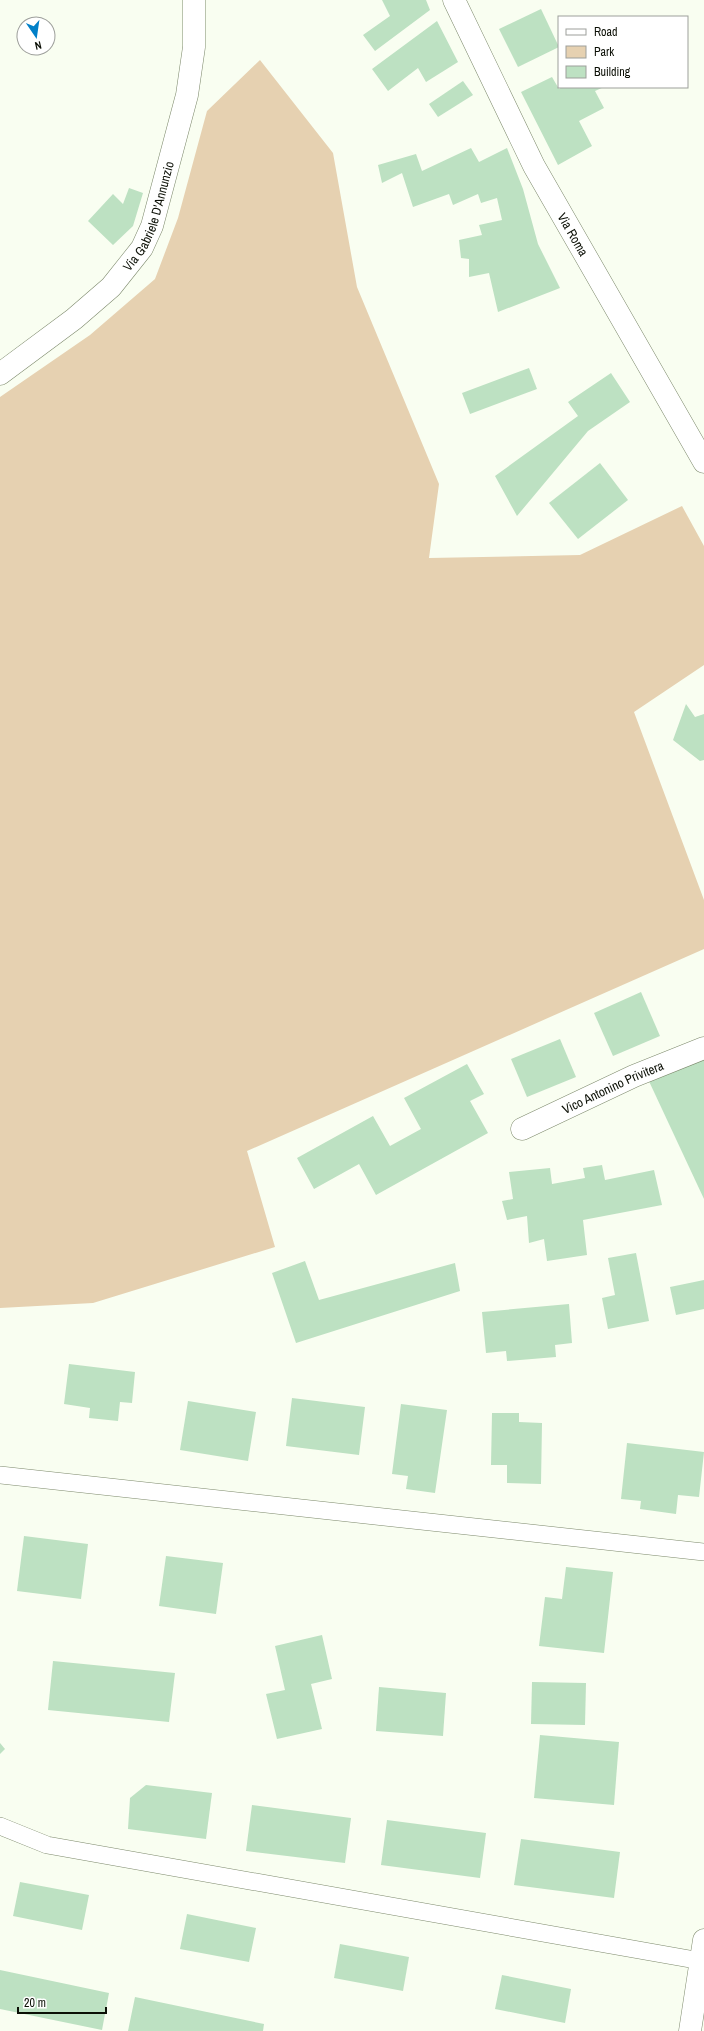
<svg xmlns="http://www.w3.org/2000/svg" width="704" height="2031" viewBox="0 0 704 2031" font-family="'Archivo Narrow',sans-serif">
<rect width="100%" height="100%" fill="#f9fef1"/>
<path fill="#e6d1b1" d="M260 60 333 153 357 287 439 484 429 558 580 555 682 506 704 546V665L634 712 704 900V949L247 1151 275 1247 93 1303 0 1308V397L90 335 155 279 178 218 207 111Z"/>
<g fill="#bde1c2">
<path d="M382 0H426L430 10 375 51 363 35 390 16Z"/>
<path d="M541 9 559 47 518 67 499 29Z"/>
<path d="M437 21 458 62 426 82 418 68 388 91 372 69Z"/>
<path d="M552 77 559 89 562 87H604L595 91 604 108 579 121 592 146 558 165 521 92Z"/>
<path d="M463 81 473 95 438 117 429 104Z"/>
<path d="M471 148 479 162 507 148 523 189 538 244 560 288 498 312 489 273 469 277V259L461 258 459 240 482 235 479 225 502 220 497 198 481 203 478 194 453 205 449 194 413 207 402 173 382 183 378 165 416 154 422 171Z"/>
<path d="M129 188 143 193 133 226 113 245 88 221 113 194 123 204Z"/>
<path d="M529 368 537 389 470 414 462 393Z"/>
<path d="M611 373 630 402 588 431 517 516 495 476 578 416 568 402Z"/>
<path d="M600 463 628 500 578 539 549 503Z"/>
<path d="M686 704 695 717 704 714V760L700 761 673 740Z"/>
<path d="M641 992 660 1036 613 1056 594 1013Z"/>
<path d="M560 1039 576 1077 527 1097 511 1059Z"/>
<path d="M704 1055V1199L647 1077Z"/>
<path d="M467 1064 484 1094 470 1101 488 1133 376 1195 359 1164 314 1189 297 1158 373 1116 390 1146 421 1129 404 1098Z"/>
<path d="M602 1165 605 1180 654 1170 662 1205 583 1220 587 1255 547 1261 544 1239 529 1243 527 1216 507 1220 502 1201 513 1199 509 1172 550 1168 552 1184 585 1178 583 1168Z"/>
<path d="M636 1253 649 1321 608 1329 602 1298 615 1295 608 1258Z"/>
<path d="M305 1261 319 1300 455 1263 460 1291 296 1343 272 1273Z"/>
<path d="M704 1280V1309L676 1315 670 1287Z"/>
<path d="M569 1304 572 1343 555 1345 556 1357 507 1361 506 1351 486 1353 482 1312Z"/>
<path d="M69 1364 135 1372 132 1403 120 1402 118 1421 89 1418 90 1408 64 1404Z"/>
<path d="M292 1398 365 1407 359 1455 286 1446Z"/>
<path d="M188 1401 256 1412 248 1461 180 1450Z"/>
<path d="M401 1404 447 1410 435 1493 406 1489 408 1476 392 1474Z"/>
<path d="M492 1413H519V1422L542 1423 541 1484 507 1483V1465H491Z"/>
<path d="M627 1443 704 1452 699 1497 678 1495 676 1514 640 1509 641 1501 621 1499Z"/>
<path d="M24 1536 88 1544 81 1599 17 1591Z"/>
<path d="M166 1556 223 1563 216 1614 159 1606Z"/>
<path d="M566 1567 613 1572 604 1653 539 1646 545 1597 562 1599Z"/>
<path d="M322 1635 332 1679 311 1684 322 1729 277 1739 266 1694 285 1690 275 1646Z"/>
<path d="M53 1661 175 1673 169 1722 48 1710Z"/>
<path d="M532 1682 586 1683 585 1725 531 1724Z"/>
<path d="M379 1687 446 1693 443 1736 376 1731Z"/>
<path d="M540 1735 619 1742 614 1805 534 1798Z"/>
<path d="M0 1743 5 1749 0 1754Z"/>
<path d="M146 1785 212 1793 206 1839 128 1829 130 1798Z"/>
<path d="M252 1805 351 1818 345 1863 246 1851Z"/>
<path d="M387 1820 486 1833 480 1878 381 1865Z"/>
<path d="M521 1839 620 1852 614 1898 514 1885Z"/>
<path d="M20 1882 89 1895 82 1930 13 1916Z"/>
<path d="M187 1914 256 1928 249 1962 180 1949Z"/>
<path d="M340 1944 409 1957 403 1991 334 1978Z"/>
<path d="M0 1970 109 1993 102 2030 0 2009Z"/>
<path d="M502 1975 571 1989 565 2023 495 2009Z"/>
<path d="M135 1997 264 2024 263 2031H128Z"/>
</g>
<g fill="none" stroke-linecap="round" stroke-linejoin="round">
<g stroke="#7d896c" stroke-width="18">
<g id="service">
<path d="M0 1475 704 1552"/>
<path d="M0 1826 47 1845 701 1961"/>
</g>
</g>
<g stroke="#7d896c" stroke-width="23">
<g id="minor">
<path id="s1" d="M522 1129 634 1076 704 1048"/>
</g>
</g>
<g stroke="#7d896c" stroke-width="23">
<g id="secondary">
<path id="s2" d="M454 0 534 166 704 462"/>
<path id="s3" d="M0 374 74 319 111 287 142 248 152 226 187 95 194 47V0"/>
<path d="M690 2031 704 1940"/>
</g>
</g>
<use href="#service" stroke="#fff" stroke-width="17"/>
<use href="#minor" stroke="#fff" stroke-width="22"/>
<use href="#secondary" stroke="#fff" stroke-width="22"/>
</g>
<g text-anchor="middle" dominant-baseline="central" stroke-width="3.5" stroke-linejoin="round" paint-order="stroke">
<g font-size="13" fill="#0b0f05" stroke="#fff">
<text stroke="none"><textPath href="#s3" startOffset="223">Via Gabriele D'Annunzio</textPath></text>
<text stroke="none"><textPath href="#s2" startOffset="263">Via Roma</textPath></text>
<text stroke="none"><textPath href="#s1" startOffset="100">Vico Antonino Privitera</textPath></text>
</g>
</g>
<rect x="558" y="16" width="130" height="72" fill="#ffffff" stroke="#9d9f9b"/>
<rect x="566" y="29" width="20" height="6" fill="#ffffff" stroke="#9d9f9b"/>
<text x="594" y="36" font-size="12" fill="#0b0f05">Road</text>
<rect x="566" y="46" width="20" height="12" fill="#e6d1b1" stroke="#9d9f9b"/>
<text x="594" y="56" font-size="12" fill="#0b0f05">Park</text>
<rect x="566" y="66" width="20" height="12" fill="#bde1c2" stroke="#9d9f9b"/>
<text x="594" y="76" font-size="12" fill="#0b0f05">Building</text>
<g transform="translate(36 36) rotate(167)"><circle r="19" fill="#ffffff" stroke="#9d9f9b"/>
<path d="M0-3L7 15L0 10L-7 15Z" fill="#0080c8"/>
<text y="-6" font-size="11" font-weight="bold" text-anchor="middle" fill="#0b0f05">N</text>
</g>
<path d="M18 2007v6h88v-6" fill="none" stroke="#0b0f05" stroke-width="2"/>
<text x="24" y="2007" font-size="12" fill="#0b0f05" stroke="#ffffff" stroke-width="3" paint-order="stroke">20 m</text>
</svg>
